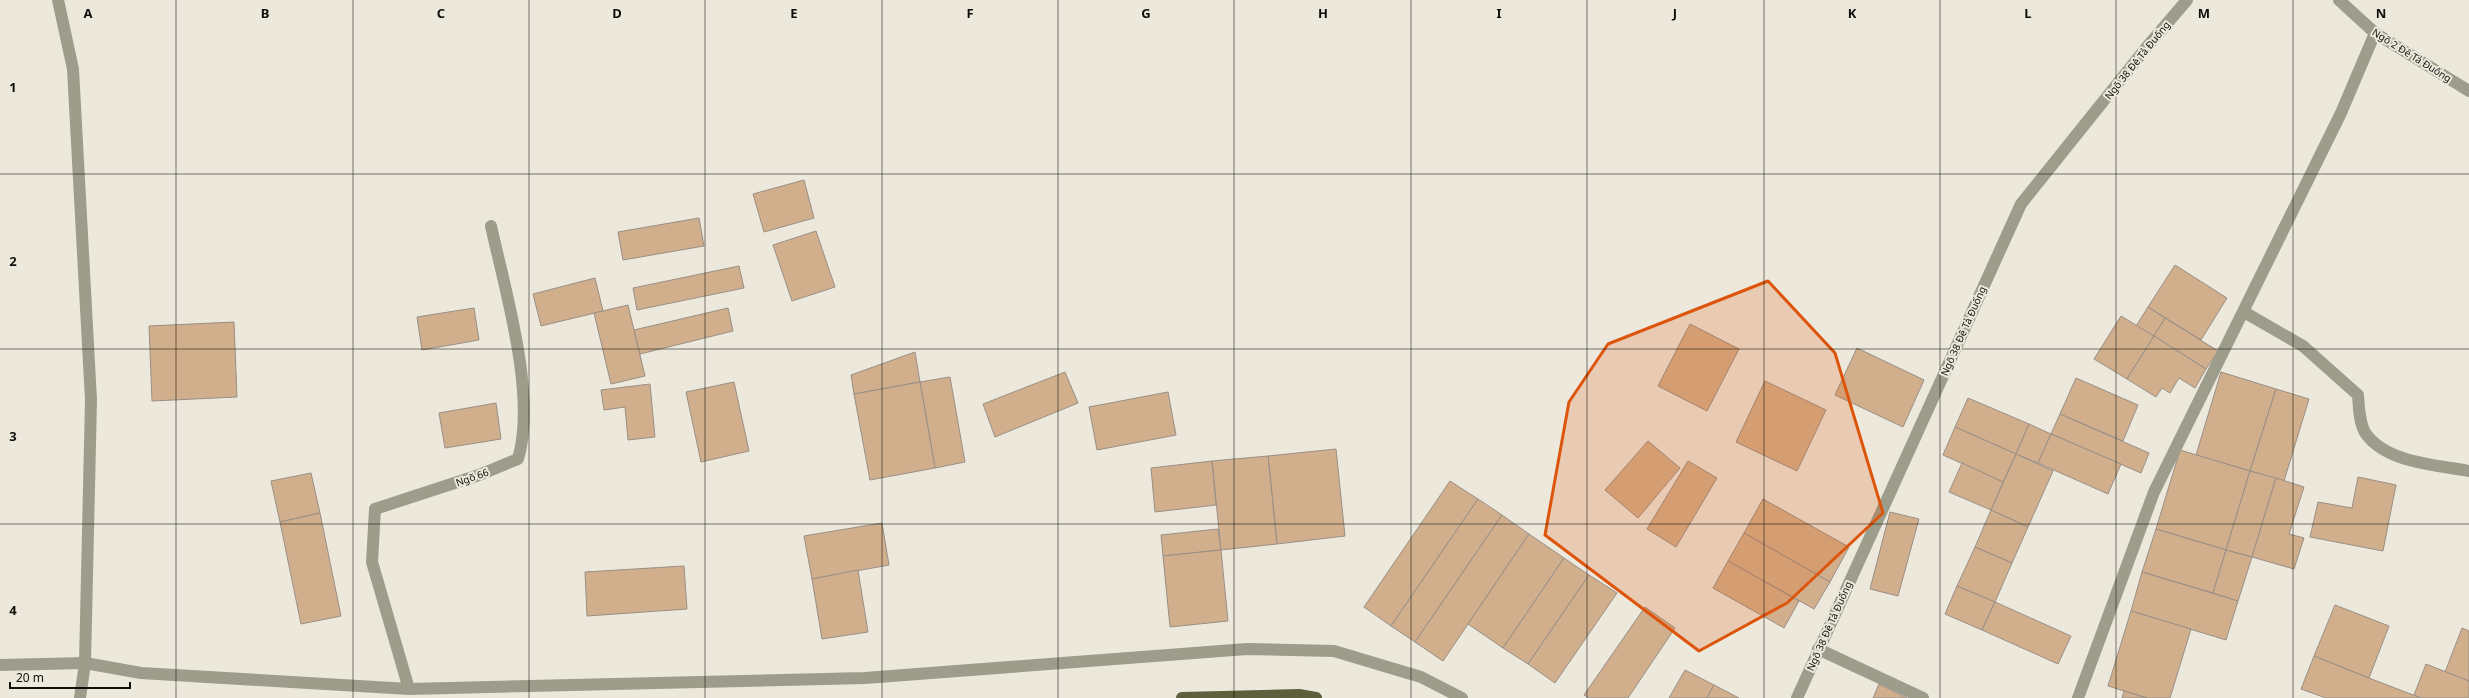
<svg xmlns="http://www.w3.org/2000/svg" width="2469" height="698" viewBox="0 0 2469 698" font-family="'Noto Sans',sans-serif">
<rect width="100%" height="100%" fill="#ede8dc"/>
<g fill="#d2af8c" stroke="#988f86">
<path d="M804 180 814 218 764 232 753 194Z"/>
<path d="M699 218 704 246 623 260 618 232Z"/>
<path d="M816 231 835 287 792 301 773 245Z"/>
<path d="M2175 265 2227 298 2201 340 2148 307Z"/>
<path d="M739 266 744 288 637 310 633 288Z"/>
<path d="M595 278 603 311 541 326 533 294Z"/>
<path d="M628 305 645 376 611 384 594 313Z"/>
<path d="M2148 307 2165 318 2154 336 2136 326Z"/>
<path d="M474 308 479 340 422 350 417 317Z"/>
<path d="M728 308 733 331 640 354 634 330Z"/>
<path d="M2121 316 2154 336 2127 379 2094 359Z"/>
<path d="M2165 318 2218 351 2206 369 2154 336Z"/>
<path d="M234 322 237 397 152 401 149 326Z"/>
<path d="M1690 324 1739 349 1707 411 1658 386Z"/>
<path d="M2154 336 2206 369 2195 388 2179 378 2170 393 2162 388 2156 397 2127 379Z"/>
<path d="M1857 348 1924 380 1903 427 1835 395Z"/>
<path d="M915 352 920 382 854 394 851 375Z"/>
<path d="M1065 372 1078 403 995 437 983 404Z"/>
<path d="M2221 372 2276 389 2250 471 2196 455Z"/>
<path d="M950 377 965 462 935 468 920 382Z"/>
<path d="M2076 378 2138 405 2123 441 2060 414Z"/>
<path d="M1765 381 1826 410 1797 471 1736 442Z"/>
<path d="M734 382 749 451 701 462 686 392Z"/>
<path d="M920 382 935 468 870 480 854 394Z"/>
<path d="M650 384 655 437 628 440 625 407 604 410 601 390Z"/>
<path d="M2276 389 2309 399 2284 481 2250 471Z"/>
<path d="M1168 392 1176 435 1097 450 1089 407Z"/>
<path d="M1968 398 2029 424 2016 454 1955 427Z"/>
<path d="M496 403 501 439 445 448 439 413Z"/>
<path d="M2060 414 2149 453 2141 473 2051 434Z"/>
<path d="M2029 424 2051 434 2038 463 2016 454Z"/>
<path d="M1955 427 2016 454 2003 482 1943 455Z"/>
<path d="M2051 434 2121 464 2108 494 2038 463Z"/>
<path d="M1648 441 1680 468 1638 518 1605 490Z"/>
<path d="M1336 449 1345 536 1277 544 1268 456Z"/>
<path d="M2180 450 2250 471 2226 550 2156 529Z"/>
<path d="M2016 454 2053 471 2028 527 1991 510Z"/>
<path d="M1268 456 1277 544 1221 550 1212 461Z"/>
<path d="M1212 461 1216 505 1155 512 1151 468Z"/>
<path d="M1688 461 1717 478 1676 547 1647 529Z"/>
<path d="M1962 463 2003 482 1991 510 1949 492Z"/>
<path d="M2250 471 2276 478 2252 557 2226 550Z"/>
<path d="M311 473 320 513 280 522 271 481Z"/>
<path d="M2358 477 2396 485 2383 551 2310 537 2318 502 2352 508Z"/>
<path d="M2276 478 2304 487 2289 534 2304 538 2294 569 2252 557Z"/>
<path d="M1450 481 1478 499 1391 626 1364 607Z"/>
<path d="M1478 499 1502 515 1415 642 1391 626Z"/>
<path d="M1763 499 1849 547 1830 582 1744 533Z"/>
<path d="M1991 510 2028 527 2012 563 1975 547Z"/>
<path d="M1890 512 1919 519 1898 596 1870 589Z"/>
<path d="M320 513 341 616 301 624 280 522Z"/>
<path d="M1502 515 1529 534 1443 661 1415 642Z"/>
<path d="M882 523 889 565 812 579 804 536Z"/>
<path d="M1218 529 1221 550 1163 556 1161 535Z"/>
<path d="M2156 529 2226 550 2213 593 2142 572Z"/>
<path d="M1744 533 1830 582 1814 609 1728 561Z"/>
<path d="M1529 534 1564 558 1503 648 1468 624Z"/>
<path d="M1975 547 2012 563 1995 602 1957 586Z"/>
<path d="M1221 550 1228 621 1170 627 1163 556Z"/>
<path d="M2226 550 2252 557 2238 601 2213 593Z"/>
<path d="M1564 558 1589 575 1528 664 1503 648Z"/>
<path d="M1728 561 1799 601 1784 628 1713 588Z"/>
<path d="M684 566 687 609 587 616 585 572Z"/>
<path d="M858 570 868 632 822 639 812 579Z"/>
<path d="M2142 572 2238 601 2226 640 2131 611Z"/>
<path d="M1589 575 1617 593 1555 683 1528 664Z"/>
<path d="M1957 586 1995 602 1982 630 1945 614Z"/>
<path d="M1995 602 2071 636 2058 664 1982 630Z"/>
<path d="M2335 605 2389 626 2369 678 2314 656Z"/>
<path d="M1645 607 1675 628 1628 698H1589L1584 695Z"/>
<path d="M2131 611 2191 629 2170 698H2147L2108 686Z"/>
<path d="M2462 628 2469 631V681L2445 672Z"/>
<path d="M2314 656 2369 678 2421 698H2326L2301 689Z"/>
<path d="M2426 664 2469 681V698H2421L2414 695Z"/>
<path d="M1685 670 1714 685 1707 698H1669Z"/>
<path d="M1879 684 1907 698H1873Z"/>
<path d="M1714 685 1739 698H1707Z"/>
<path d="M2124 691 2147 698H2122Z"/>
</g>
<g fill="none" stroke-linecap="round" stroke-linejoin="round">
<g stroke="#9c9d8a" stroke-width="12">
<path d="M58 0 73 69 91 400 85 663 80 698"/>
<path d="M2339 0 2375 33 2469 91"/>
<path d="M2244 312 2303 346 2358 395C2359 407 2359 424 2366 434 2387 463 2437 465 2469 471"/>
<path d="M1818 649 1923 698"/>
<path d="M0 665 85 663 141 673 409 689 865 678 1247 649 1334 651 1421 677 1462 698"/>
<path d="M409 689 372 562 375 509 479 475 518 459C537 396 505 290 491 226"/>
<path d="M1797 698 2021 204 2146 48 2187 0"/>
<path d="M2078 698 2154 492 2341 113 2375 33"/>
</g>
<path stroke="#5d603c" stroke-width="12" d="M1182 698 1299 695 1316 698"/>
</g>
<path fill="#dd550c" fill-opacity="0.2" stroke="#dd550c" stroke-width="3" stroke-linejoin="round" d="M1768 281 1835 353 1883 513 1787 603 1699 651 1545 535 1569 402 1608 344Z"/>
<path fill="none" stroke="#0f0e0a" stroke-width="1" stroke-opacity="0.55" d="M176 0V698M353 0V698M529 0V698M705 0V698M882 0V698M1058 0V698M1234 0V698M1411 0V698M1587 0V698M1764 0V698M1940 0V698M2116 0V698M2293 0V698M0 174H2469M0 349H2469M0 524H2469"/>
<g text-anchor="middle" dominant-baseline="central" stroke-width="4" stroke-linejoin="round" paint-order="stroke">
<g font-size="10" fill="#0f0e0a" stroke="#ede8dc">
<text transform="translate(2412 55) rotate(32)">Ngõ 2 Đê Tả Đuống</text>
<text transform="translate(2137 60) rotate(-51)">Ngõ 38 Đê Tả Đuống</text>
<text transform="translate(1963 331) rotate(-66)">Ngõ 38 Đê Tả Đuống</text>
<text transform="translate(472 477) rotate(-20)">Ngõ 66</text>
<text transform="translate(1829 626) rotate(-66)">Ngõ 38 Đê Tả Đuống</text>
</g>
</g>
<g font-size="13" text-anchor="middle" font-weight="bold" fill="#0f0e0a" stroke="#ede8dc" stroke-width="4" stroke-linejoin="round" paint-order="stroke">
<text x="88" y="18">A</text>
<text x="265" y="18">B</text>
<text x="441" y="18">C</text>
<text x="617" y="18">D</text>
<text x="794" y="18">E</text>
<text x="970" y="18">F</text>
<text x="1146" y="18">G</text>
<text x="1323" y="18">H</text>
<text x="1499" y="18">I</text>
<text x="1675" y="18">J</text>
<text x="1852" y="18">K</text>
<text x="2028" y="18">L</text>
<text x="2204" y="18">M</text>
<text x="2381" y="18">N</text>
<text x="13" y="92">1</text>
<text x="13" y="266">2</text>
<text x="13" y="441">3</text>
<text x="13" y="615">4</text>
</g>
<path d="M10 682v6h120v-6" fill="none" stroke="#0f0e0a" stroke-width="2"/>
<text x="16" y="682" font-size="12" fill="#0f0e0a" stroke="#ede8dc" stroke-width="3" paint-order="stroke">20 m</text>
</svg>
